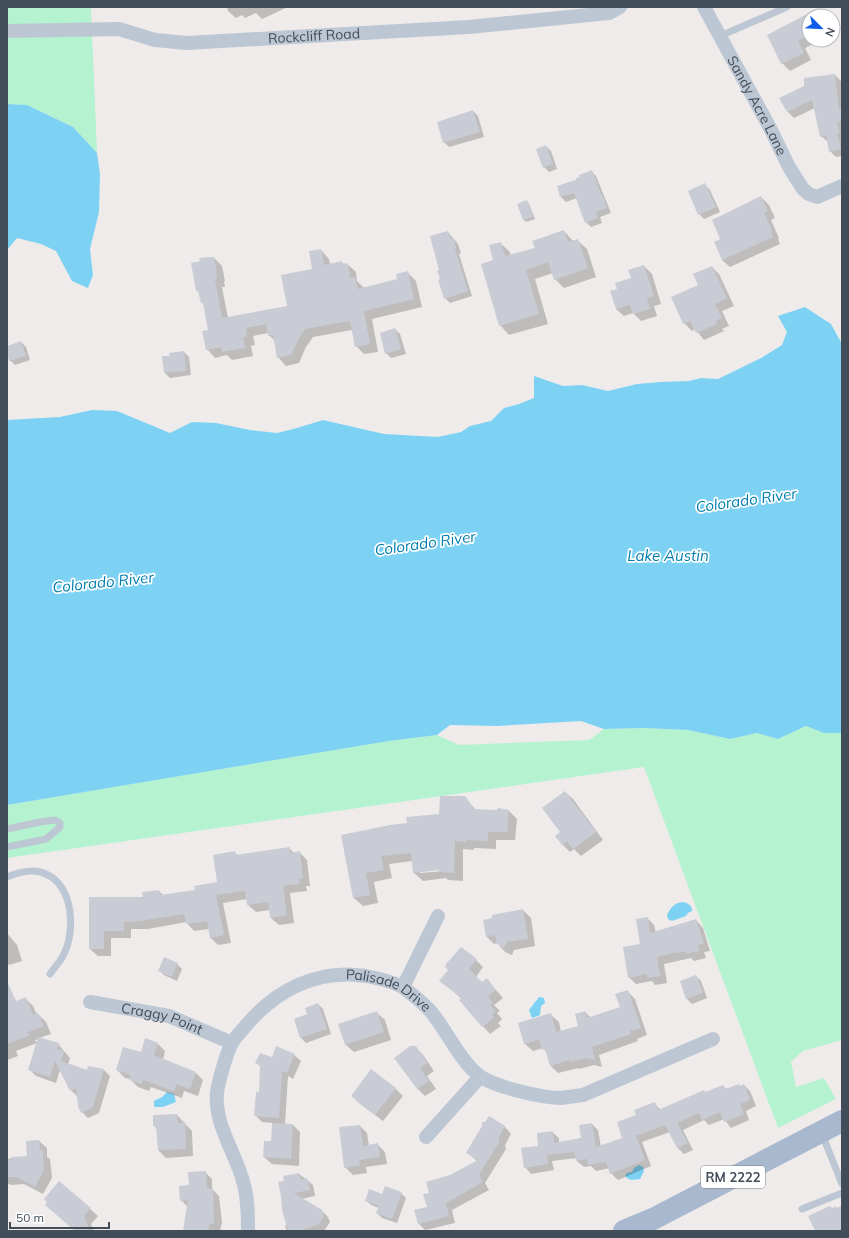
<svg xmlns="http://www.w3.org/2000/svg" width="849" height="1238" viewBox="0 0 849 1238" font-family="Mulish,sans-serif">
<rect width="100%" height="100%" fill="#efebeb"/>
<g fill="#b4f2d0">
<path d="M7 7H91L97 153 73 127 27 105 7 104Z"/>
<path d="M806 726 824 733H842V1040L803 1051 791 1062 796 1087 824 1078 836 1099 778 1128 644 767 7 858V805L389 741 437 735 459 745 589 740 604 729 643 728 688 730 730 739 757 733 778 739Z"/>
</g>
<g fill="#7dd2f3">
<path d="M7 104 27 105 73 127 97 153 100 174 99 212 90 249 93 275 88 288 72 281 56 251 41 244 17 238 7 250Z"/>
<path d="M805 307 831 324 842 344V733H824L806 726 778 739 757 733 730 739 688 730 643 728 604 729 581 721 497 726 450 725 437 735 389 741 7 805V420L60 417 92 410 117 411 170 433 192 422 216 423 250 430 277 433 297 428 323 420 384 434 438 437 461 432 470 426 491 421 504 408 519 404 534 398V376L563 386 582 385 608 391 637 384 661 382 689 381 701 378 718 379 761 358 782 345 787 332 778 316Z"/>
<path d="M683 902C688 903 692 905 692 911L688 913 686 916 672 921 668 919 667 915C671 907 674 903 683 902Z"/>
<path d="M539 997 544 998 545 1003 541 1006 540 1015 532 1018 529 1010Z"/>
<path d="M167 1092 174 1094 176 1102 163 1107H154V1101L162 1097Z"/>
<path d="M639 1165 643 1167 644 1171 640 1179C635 1180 628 1181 625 1176L627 1173 632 1172 634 1168Z"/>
</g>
<g fill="#0003" fill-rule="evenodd">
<path d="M227 7H288L262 19 256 13 245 18 242 15 236 18 228 11Z"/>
<path d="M819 9 826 16H809V40H822L805 48 811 60 790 71 782 63 796 21Z"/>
<path d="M835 75 841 81 842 88V156L836 157 830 151 828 142 821 136 815 108 794 118 788 112 781 98Z"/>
<path d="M473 111 478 116 484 137 449 147 444 142Z"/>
<path d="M546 146 551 151 557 169 549 172 544 167Z"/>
<path d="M592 172 596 176 611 213 600 217 602 223 591 227 586 222 577 198 566 202 561 197 558 186 577 180Z"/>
<path d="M705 185 710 190 720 212 704 219 699 214Z"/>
<path d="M761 197 769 205 775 218 771 220 779 238 778 239 780 244 730 267 722 260V240Z"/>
<path d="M527 202 529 204 535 219 526 222 524 220 518 204Z"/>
<path d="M564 231 573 241 577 240 587 249 596 277 564 288 555 279 553 273 535 279 548 324 509 335 500 325 495 261 500 243 510 252 511 256 536 248Z"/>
<path d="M448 232 458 244 461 253 459 254 472 296 450 303 445 298 441 280Z"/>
<path d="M321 250 329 259 330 264 341 262 344 264H347L356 272 357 281 364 288 398 280 407 272 416 281 422 307 372 319 378 352 364 354 356 346 352 330 313 337 306 347 299 363 286 366 278 357 275 341 269 335 268 333 253 336 255 345 251 346 253 356 232 360 227 355 215 358 207 349 209 330 204 305 202 302 200 293 197 291 214 258 222 266 225 281H224L225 287H222L228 318 288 307 314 270Z"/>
<path d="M644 266 652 274 661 304 654 306 657 316 641 321 633 313 624 316 616 309 618 289 632 279Z"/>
<path d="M712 267 719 274 734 306 722 311 729 326 722 329 724 331 704 340 695 329 692 331 684 323 699 285Z"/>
<path d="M395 329 400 334 406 354 391 358 386 353Z"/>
<path d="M21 342 26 347 30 360 15 365 10 360 7 347Z"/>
<path d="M184 352 189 357 191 375 170 378 165 373 164 357Z"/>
<path d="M565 792 573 799 603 840 581 856 574 849 570 852 562 844 561 833Z"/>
<path d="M464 797 476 810 497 811 498 810 509 811 517 819 515 840H496V849L474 848V850L463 849V881L448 880 446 878 423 881 414 873 413 861 389 864 392 878 374 882 378 903 363 906 354 898 342 836 408 824 440 815ZM443 869 444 871 420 873V871Z"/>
<path d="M289 848 294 853 299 852 307 860 310 886H306L307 891 290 893 294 923 279 925 271 918 270 910 256 912 248 905 247 899 223 903 231 943 218 945 211 938 209 929 194 931 186 922 148 929H131V938H111V956H98L90 949V898H144L159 891 164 896 196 891 218 883 235 853 238 855Z"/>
<path d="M523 910 531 918 535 946 514 950 512 955 505 952 497 943 494 944 486 936Z"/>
<path d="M647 918 654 925 656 933 696 920 703 928 710 951 704 952 706 958 694 961 691 958 664 964 667 983 655 985 652 981 636 984 629 977 641 945Z"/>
<path d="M7 933 17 945 22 961 9 965 7 963Z"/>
<path d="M476 960 483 967 476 977 482 984 487 980 503 998 494 1005 500 1011 497 1013 502 1019 498 1023 501 1026 490 1034 474 1016 462 999 441 981Z"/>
<path d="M177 964 182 969 177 981 164 975 159 970Z"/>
<path d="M696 976 701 981 707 998 692 1004 687 999 681 981Z"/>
<path d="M627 991 635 999 647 1035 637 1039 638 1041 599 1055 602 1067 594 1065 579 1069 578 1068 558 1073 551 1066 547 1053 543 1048 533 1051 525 1044 551 1015 559 1022 561 1032 579 1027 585 1012 591 1018 621 1008Z"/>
<path d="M14 998 17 1002 25 998 33 1006 37 1015 38 1014 46 1022 51 1034 39 1038 58 1044 70 1058 68 1065 88 1071V1067L104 1070 110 1076 99 1113 88 1118 82 1112 78 1097 71 1090 60 1070 56 1083 36 1076 30 1070 39 1039 35 1040 37 1043 16 1051 18 1056 7 1060V1001Z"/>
<path d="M318 1004 323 1009 331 1034 306 1043 301 1038 295 1019 308 1015Z"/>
<path d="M377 1013 385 1020 391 1040 354 1052 346 1045 340 1024Z"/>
<path d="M146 1040 158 1044 165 1051 163 1060 196 1073 203 1080 198 1096 184 1091 182 1098 151 1087 149 1091 138 1087 130 1079 125 1078 117 1070 141 1054Z"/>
<path d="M415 1047 423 1055 434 1071 427 1076 436 1089 425 1096 418 1089 395 1058Z"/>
<path d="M294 1055 301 1061 293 1079 288 1076 285 1124 293 1125 300 1132 299 1166 272 1164 264 1157 272 1142 273 1123 262 1122 255 1115 260 1093 261 1067 257 1063Z"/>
<path d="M744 1085 750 1091 756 1106 746 1111 749 1120 731 1128 724 1119 709 1125 704 1120 683 1130 693 1150 684 1154 678 1148 670 1132 642 1142 651 1166 618 1180 611 1173 610 1168 596 1171 591 1166 584 1167 577 1161V1158L552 1161 554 1170 531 1174 525 1167 552 1132 559 1138V1143L582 1138 592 1124 598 1130 601 1147 624 1138 638 1116 655 1104 661 1110 723 1086 727 1090Z"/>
<path d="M396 1089 403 1096 383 1121 359 1103 352 1096Z"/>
<path d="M177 1115 192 1131 193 1156 166 1158 158 1150V1129L154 1126Z"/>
<path d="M489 1117 505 1127 511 1134 505 1145 506 1149 485 1183 489 1190 452 1210 455 1223 425 1230 419 1224 428 1208 430 1194 441 1181 477 1161 468 1153Z"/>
<path d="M360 1126 367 1133 369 1146 378 1145 385 1152 387 1164 366 1167 367 1173 353 1175 345 1167Z"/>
<path d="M39 1141 47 1148V1157L50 1159 52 1178 43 1194 24 1184 11 1185 7 1183V1159L28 1157Z"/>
<path d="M205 1172 212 1179V1189L219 1196 222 1222 220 1231H184L188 1207 181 1200 190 1186Z"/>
<path d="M299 1174 313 1185 315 1196 301 1199 322 1211 328 1217 330 1222 324 1231H287L285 1226 287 1225 285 1181Z"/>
<path d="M59 1182 98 1216 91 1224 94 1231H75Z"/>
<path d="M401 1193 406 1198 397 1223 382 1218 377 1213 379 1208 371 1205 366 1200 383 1195Z"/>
</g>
<g fill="#c9ccd4">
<path d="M809 13V35L798 41 804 53 781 64 767 35Z"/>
<path d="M835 74 839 109 842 108V121L837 122 840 133H837L841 149 829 152 826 135 820 137 812 100 787 112 779 98 804 86V78Z"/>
<path d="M473 110 480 132 443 143 437 122Z"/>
<path d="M546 145 553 164 543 168 536 149Z"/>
<path d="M592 170 601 194H602L607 208 596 212 598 218 585 223 574 193 560 197 557 186 576 180V178L580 177 579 175Z"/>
<path d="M705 183 716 207 698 215 688 191Z"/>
<path d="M761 196 768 211 764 213 772 230 771 231 773 237 722 260 714 242 720 239 712 220Z"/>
<path d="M527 200 533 217 523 220 517 204Z"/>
<path d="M564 230 568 242 578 239 588 268 554 280 548 262 526 270 539 314 499 326 481 264 493 260 489 245 501 242 505 256 535 248 532 241Z"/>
<path d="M448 231 451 239 454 238 456 248 455 249 468 291 444 299 438 280 440 279 437 271 439 270 430 236Z"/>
<path d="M321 249 324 265 342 261V264L348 263 350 278 355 277 358 289 397 279 396 274 408 271 414 299 364 311 370 344 355 347 350 321 305 329 299 338 291 355 277 358 273 335 268 336 266 324 246 328 247 337H243L245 348 222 352 221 347 206 350 202 331 208 330 203 303H201L198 291H196L191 263 200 261 199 258 214 257 217 273H216L217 279H215L222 318 287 306 281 275 312 269 309 251Z"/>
<path d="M644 265 654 296 647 298 650 309 633 314 630 305 616 309 610 291 617 289 615 283 631 278 628 270Z"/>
<path d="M712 266 727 298 715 304 722 318 716 321 717 324 696 333 690 321 683 324 671 297 698 285 693 274Z"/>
<path d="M395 328 401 349 385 354 380 333Z"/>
<path d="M21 341 26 356 9 361 7 352V346Z"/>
<path d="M184 351 186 371 164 373 162 356H170L169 353Z"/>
<path d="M565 791 596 832 573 849 567 841 562 845 555 836 560 832 542 808Z"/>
<path d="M440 796H465L474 809 497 810 498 808 509 810 507 832H488V841L466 840V842L455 841 454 873 439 872V870L413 873 411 853 381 856 384 870 366 873 370 895 353 898 341 835 390 825 407 823 406 817 439 814Z"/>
<path d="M290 847V853L300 851 303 878 299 879 300 884 283 886 287 915 270 918 268 902 247 905 245 891 216 895 224 935 210 938 207 921 186 924 184 914 140 921 124 922V931H104V949H89V897H143L142 892 159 890 160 895 195 890 194 886 217 882 213 855 235 851 236 855Z"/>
<path d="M523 909 528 939 507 942 504 948 497 944 495 935 486 937 483 920 492 918V915Z"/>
<path d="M648 917 650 933 696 919 704 943 698 945 699 951 686 954 685 951 678 953V952L657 957 660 976 647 978V974L628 978 623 947 640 944 636 919Z"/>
<path d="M461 947 477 959 469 969 482 982 487 978 496 990 488 996 493 1003 490 1005 496 1011 492 1015 494 1018 482 1027 459 1000 462 998 439 981 448 970 445 967 446 964Z"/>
<path d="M164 957 178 963 172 977 158 971Z"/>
<path d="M696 975 703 993 686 999 680 981Z"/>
<path d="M7 981 16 1001 26 997 33 1015 38 1013 44 1026 26 1033 31 1035 7 1044Z"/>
<path d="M628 990 641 1028 630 1031 631 1034 592 1047 595 1060 586 1058 571 1062 570 1060 550 1066 545 1049 542 1050 539 1040 524 1044 518 1023 551 1013 556 1032 578 1026 575 1014 585 1011 587 1018 620 1007 615 994Z"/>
<path d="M318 1003 327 1029 300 1038 294 1019 307 1014 305 1008Z"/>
<path d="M377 1011 384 1032 345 1045 338 1024Z"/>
<path d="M38 1037 59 1043 57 1049 64 1051 61 1061 87 1070 88 1066 104 1069 93 1107 81 1113 78 1107 76 1088 70 1091 55 1061 50 1077 28 1070Z"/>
<path d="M145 1038 158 1043 154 1055 196 1072 190 1089 177 1084 174 1091 143 1080 142 1084 129 1080 131 1075 116 1070 123 1047 141 1052Z"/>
<path d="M276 1046 295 1054 287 1073 282 1071 279 1118 254 1116 256 1092H259L260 1065 255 1063 260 1053 272 1057Z"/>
<path d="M410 1046H416L427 1063 420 1068 429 1081 417 1089 394 1058Z"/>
<path d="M371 1069 396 1088 375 1115 351 1096Z"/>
<path d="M739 1084 740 1086 744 1084 750 1100 740 1104 744 1114 724 1122 720 1112 702 1120 699 1113 677 1123 688 1143 677 1148 665 1125 636 1136 645 1160 610 1174 606 1162 588 1165 587 1159 576 1161 574 1152 547 1155 548 1164 524 1168 521 1148 538 1146 537 1133 553 1131 554 1143 581 1138 579 1125 592 1123 596 1147 622 1138 617 1122 636 1115 634 1110 655 1102 658 1110 704 1090 705 1092 723 1085 725 1089Z"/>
<path d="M177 1114 178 1123 185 1122 186 1149 158 1150 156 1126H153V1115Z"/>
<path d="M489 1116 505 1126 499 1137V1142L479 1175 483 1182 446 1203 449 1216 418 1224 414 1210 427 1207 423 1194 429 1193 426 1182 450 1175 478 1160 466 1153 482 1126V1122H485Z"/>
<path d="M272 1123 293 1124 291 1159 263 1157 264 1141H271Z"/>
<path d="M360 1125 363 1146 378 1143 380 1157 359 1160 360 1165 344 1168 339 1127Z"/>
<path d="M39 1140 40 1150H43L44 1170 35 1187 16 1177H7V1160H12L11 1157 27 1156 26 1141Z"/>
<path d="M206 1171 207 1189 213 1188 214 1224 210 1223 208 1231H183L188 1200 180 1201 179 1186 189 1185 188 1172Z"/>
<path d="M299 1173 301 1180 307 1178 310 1190 294 1193 322 1210 324 1216 318 1225 305 1229 306 1231H288L282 1210 281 1196 278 1182 284 1181 283 1176Z"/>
<path d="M59 1181 91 1208 84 1216 90 1231H75L45 1205 47 1202 44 1199Z"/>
<path d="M385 1186 402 1192 392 1219 376 1213 379 1206 365 1201 369 1189 382 1194Z"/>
<path d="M830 1206 832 1208 836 1206V1208L842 1206V1231H815L808 1216Z"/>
</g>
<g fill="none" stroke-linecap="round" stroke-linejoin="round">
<g stroke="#bdc7d3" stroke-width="7">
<path d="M720 36 787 7"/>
<path d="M7 829 40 822 55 820 60 823V827L46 839 7 847"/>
<path d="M7 877C19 872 34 868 46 874 74 887 76 932 63 956 60 962 54 968 50 974"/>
<path d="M822 1134 842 1184"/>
<path d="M802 1209 842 1193"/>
</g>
<g stroke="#bdc7d3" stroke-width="14">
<path id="s1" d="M704 7 770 128 789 167 803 189 809 194 817 197 842 186"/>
<path id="s2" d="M7 31 119 29 155 40 187 43 469 27 609 13 620 7"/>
<path d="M403 987 438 916"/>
<path id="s3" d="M90 1002 169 1016 232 1043"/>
<path d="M426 1137 480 1077"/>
<path id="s4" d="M248 1231C248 1215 248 1200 244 1185 237 1154 214 1126 217 1093 218 1082 227 1052 232 1043 235 1037 240 1033 244 1028 274 991 317 968 366 976 376 978 395 982 404 988 413 995 425 1004 432 1013 446 1030 462 1064 481 1077 497 1087 542 1098 561 1098 568 1097 576 1096 583 1095L713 1039"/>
</g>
<path stroke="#a8b8ce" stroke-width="22" d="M624 1231 653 1219 842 1121"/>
</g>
<g text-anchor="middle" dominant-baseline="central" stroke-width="3.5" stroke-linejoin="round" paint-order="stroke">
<rect fill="#fff" stroke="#7b828c" stroke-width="1" x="701" y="1166" width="64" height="22" rx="3"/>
<g font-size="13" font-weight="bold" fill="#424d5a">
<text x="733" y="1177">RM 2222</text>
</g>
<g font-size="14" fill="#424d5a" stroke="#fff">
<text stroke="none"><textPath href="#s2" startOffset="309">Rockcliff Road</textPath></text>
<text stroke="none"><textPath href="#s1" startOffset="112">Sandy Acre Lane</textPath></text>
<text stroke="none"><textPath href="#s4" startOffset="380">Palisade Drive</textPath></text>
<text stroke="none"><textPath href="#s3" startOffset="74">Craggy Point</textPath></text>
</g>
<g font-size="15" font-style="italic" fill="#007faf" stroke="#fff">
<text transform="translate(746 500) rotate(-8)">Colorado River</text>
<text transform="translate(425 543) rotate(-8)">Colorado River</text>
<text x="668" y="555">Lake Austin</text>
<text transform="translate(103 582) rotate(-6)">Colorado River</text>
</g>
</g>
<rect width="849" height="1238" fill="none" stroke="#424d5a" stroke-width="16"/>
<g transform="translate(821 28) rotate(114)"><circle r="19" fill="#ffffff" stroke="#b3b8bd"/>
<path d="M0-3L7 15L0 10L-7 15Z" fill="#0a5cea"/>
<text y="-6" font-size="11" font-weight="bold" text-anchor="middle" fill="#424d5a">N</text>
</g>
<path d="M10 1222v6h99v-6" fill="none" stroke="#424d5a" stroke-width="2"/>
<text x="16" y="1222" font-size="12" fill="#424d5a" stroke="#ffffff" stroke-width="3" paint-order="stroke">50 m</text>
</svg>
